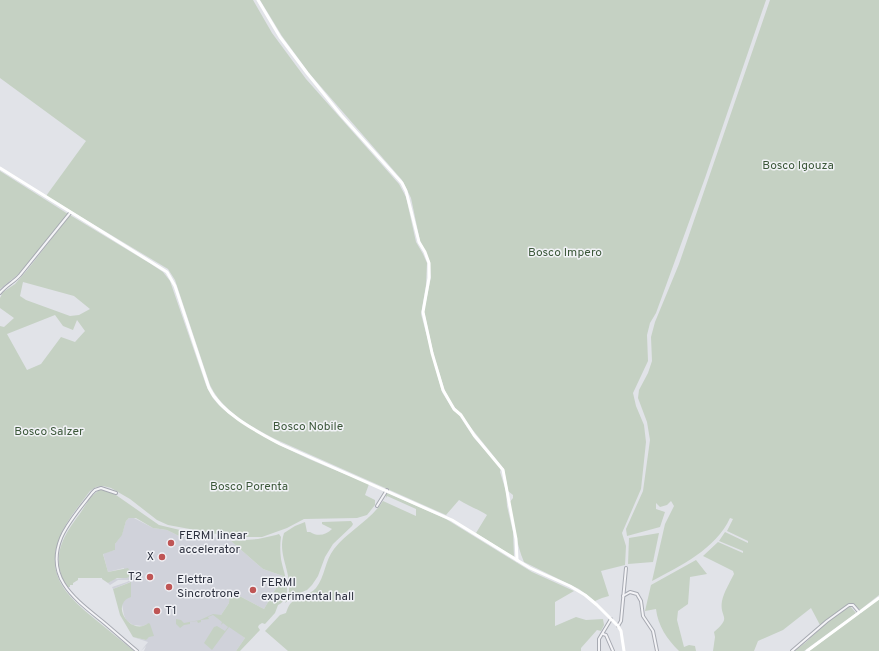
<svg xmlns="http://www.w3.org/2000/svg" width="879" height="651" viewBox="0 0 879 651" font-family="Overpass,sans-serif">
<rect width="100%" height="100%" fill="#e1e3e8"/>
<path fill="#d0d2da" d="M132 517 153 528 167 530 179 536 180 530 231 541 263 569 283 576 264 609 230 591 229 603 221 615H216L245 638 236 651H144L146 646 141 651 148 642 133 637 146 640 151 629 150 627 147 624 143 626 133 625 126 620 124 615 122 604 124 600 130 582 113 589 112 587 127 582 130 580H118L110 585 108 583 114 579 123 578 124 568 108 572 103 553 115 550V544L122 534 126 521 129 518Z"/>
<g fill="#c5d1c3" fill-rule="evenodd">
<path d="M0 0H253L272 33 306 79 399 184 406 197 416 242 423 254 427 263 426 285 421 314 442 392 453 410 459 415 474 438 501 468 500 472 506 491 507 506 513 532 514 557 476 533 487 515C478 509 468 506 459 500L446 515 275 439C250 426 222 411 210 385L175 280 168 269 46 196 86 141 0 78Z"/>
<path d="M260 0H766L705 178 656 313 650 323 647 335 648 361 633 393 636 406 644 425 646 442 641 489 622 533 626 546 625 565 601 571 609 596 602 598 595 601 579 589 524 562C516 543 514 523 509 503L513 498V495L508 491 504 469 452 404 445 391 434 356 424 311 431 277 430 262 420 241 411 198 402 180 309 73 282 36Z"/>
<path d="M770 0H879V595L860 610 852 603 820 625 811 608 783 630 758 641 754 651H713L715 637 714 632C733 616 719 618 722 601 724 592 730 582 734 574L733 571 703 556 718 542 743 553V551L719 541 725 532 748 543V541L727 531 733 519 730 518C716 549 680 566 652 581L665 524 674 506 671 501 667 505 660 507 656 503V509L665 512 660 527 627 536 626 529 643 491 650 440 647 422 638 398 639 390 648 373 652 361 651 337 655 322 679 264Z"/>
<path d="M0 171 68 214 20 273 0 289Z"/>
<path d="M70 215 151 264 163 272 170 281 206 385C209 392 212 398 217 403 225 412 235 418 244 424 282 450 326 466 369 484L365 495 375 500V505L367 515 357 518 304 519 287 528 262 537H233L168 525 157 520 130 499 111 488 103 486 96 487 90 491C79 506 66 521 60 537 44 576 68 597 96 620 108 630 121 640 134 651H0V326L4 327 14 318 0 308V298L3 292 15 284 28 269ZM23 282 74 296 90 309 79 315 70 316 26 300 20 296ZM55 315 63 326 73 330 77 320 85 331 75 342 61 337 41 364 27 370 7 334Z"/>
<path d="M102 489 116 495 159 525 180 530 179 536 167 530 153 528 136 518H129L126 521 122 535 115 544V550L103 554 108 572 128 568 131 573 130 576 127 578H117L108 583 102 579V578H78V580L73 583V585H70V587H68C64 584 62 579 61 574 53 549 68 530 81 512 87 503 92 493 102 489Z"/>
<path d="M388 493 446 519 532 572 574 591 555 602V626L576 617 586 620 603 619 604 625 601 631 597 630 581 648V651H288L265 631 280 615 286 613C287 610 288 607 290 604 297 596 309 596 316 588 325 577 325 560 334 549 349 530 369 522 383 501L416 516V509L387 496 386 498V494Z"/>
<path d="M351 521 353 524 352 526 333 544 325 557 318 576 312 585 307 590 295 595 285 603C287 599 289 595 289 590 291 570 277 554 284 533L295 526 305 522 307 532H310C318 537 326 535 332 529L322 524V522Z"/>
<path d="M659 533 653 562 628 564 629 538Z"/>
<path d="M276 535 279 534 281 537C280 544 280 551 281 559 283 572 295 597 278 605L275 613 265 624 262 623 259 625 258 627 260 630 240 651H236L245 638 229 627 212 650 204 643 214 627 217 626 225 631 228 627 223 623 221 625 222 622 213 615 208 617 209 619 201 620V622L198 623 197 621 190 622V624L184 625 180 628 176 624V619L181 620 184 623 200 620 213 614 221 615 229 603 230 591 264 609 283 576 263 569 231 541 258 539Z"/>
<path d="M696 560 707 574 690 577 688 604 678 611 677 620 684 647 689 645 695 646 696 651H679C667 639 658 626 656 609L645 611 651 585Z"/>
<path d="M131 582V597C112 603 126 630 143 626 145 625 147 624 149 623L150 624 154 636 149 637 146 640 133 637 120 615 113 589Z"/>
<path d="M879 599V651H809Z"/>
<path d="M850 606 856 613 804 651H794L805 643 825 624Z"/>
</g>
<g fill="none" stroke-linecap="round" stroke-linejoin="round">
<g stroke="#a7aab2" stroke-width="4">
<g id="street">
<path d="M0 293C5 286 14 282 20 275L70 213"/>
<path d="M116 493 101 488 95 490 92 493C82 506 67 523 61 538 45 578 75 599 102 621 114 631 125 641 137 651"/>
<path d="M377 506 387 490"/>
<path d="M623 596 630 592 637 594 641 601 643 616 653 631 657 651"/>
<path d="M618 626 621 621 626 568"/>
<path d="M603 634 606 635 613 651"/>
<path d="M599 651V639L611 619"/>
<path d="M792 651 827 621 849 605H853L859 612"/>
</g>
</g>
<use href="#street" stroke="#f4f4f7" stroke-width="2"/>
<g stroke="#fff" stroke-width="3">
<path d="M258 0 280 37 307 73 341 115 402 183 406 191 419 242 425 252 429 263V278L423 312 432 353 443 390 454 409 461 415 474 435 503 470 516 539 517 560"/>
<path d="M0 168 167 272 175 286 209 388C221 413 256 431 280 444L452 520 530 568 570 586 585 595 597 605 618 626 621 631 624 651"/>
<path d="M807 651 879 598"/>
</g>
</g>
<g fill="#bf5555" stroke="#f1f2f6" stroke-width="1.5">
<circle cx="171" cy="543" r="4"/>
<circle cx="162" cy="557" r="4"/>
<circle cx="150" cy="577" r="4"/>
<circle cx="169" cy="587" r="4"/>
<circle cx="253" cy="590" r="4"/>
<circle cx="157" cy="611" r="4"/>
</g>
<g text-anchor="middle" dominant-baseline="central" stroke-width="3" stroke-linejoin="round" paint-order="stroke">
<g font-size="12" fill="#3c583a" stroke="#f1f2f6">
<text x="798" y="166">Bosco Igouza</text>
<text x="565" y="253">Bosco Impero</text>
<text x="308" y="427">Bosco Nobile</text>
<text x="49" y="432">Bosco Salzer</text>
<text x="249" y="487">Bosco Porenta</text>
</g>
<g font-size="12" fill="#2c303e" stroke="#f1f2f6" text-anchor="start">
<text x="179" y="536">FERMI linear<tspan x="179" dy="14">accelerator</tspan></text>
<text x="154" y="557" text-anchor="end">X</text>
<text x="142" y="577" text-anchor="end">T2</text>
<text x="177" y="580">Elettra<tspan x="177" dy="14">Sincrotrone</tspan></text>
<text x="261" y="583">FERMI<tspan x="261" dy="14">experimental hall</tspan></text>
<text x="165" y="611">T1</text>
</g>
</g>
</svg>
